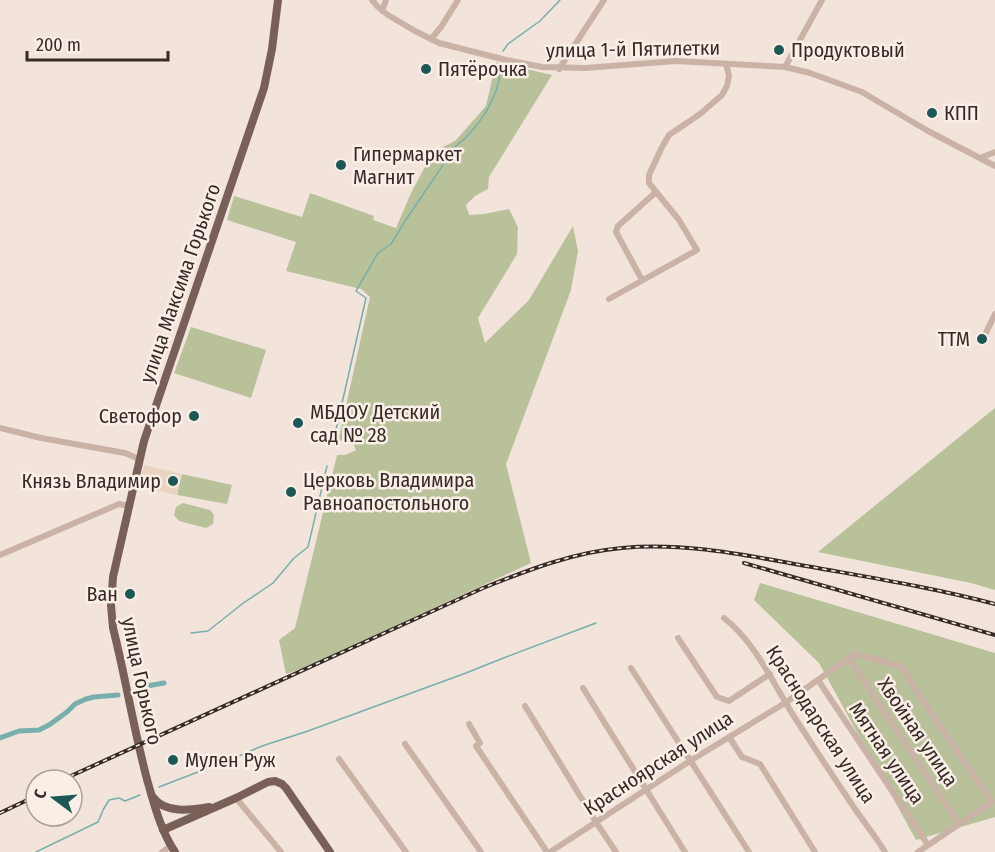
<svg xmlns="http://www.w3.org/2000/svg" width="995" height="852" viewBox="0 0 995 852" font-family="'Fira Sans Condensed',sans-serif">
<rect width="100%" height="100%" fill="#f2e4da"/>
<g fill="#b8c19a">
<path d="M496 62 552 75 489 177 488 189 475 196 466 205 469 215 484 214 509 209 518 227 517 254 478 318 485 343 529 300 573 226 578 251 571 290 506 464 531 563 304 668 286 674 279 640 295 628 337 455H345L356 450 350 437 338 442 370 297 361 289 286 271 296 242 227 220 234 196 302 217 310 193 374 216 373 220 396 228 411 193 433 152 455 141 486 106Z"/>
<path d="M191 327 266 350 251 398 174 373Z"/>
<path d="M995 408V590L971 583 818 552Z"/>
<path d="M182 474 232 485 227 504 177 495Z"/>
<path d="M183 503 210 510 214 515 213 524 206 528 179 521 174 515 176 507Z"/>
<path d="M760 583 995 653V817L916 840 819 663 754 600Z"/>
</g>
<path fill="#ead3c1" d="M144 465 182 474 177 495 139 486Z"/>
<g fill="none" stroke-linecap="round" stroke-linejoin="round">
<g stroke="#78afac" stroke-width="1.5">
<path d="M503 51 508 44 540 21 560 0"/>
<path d="M335 434 366 298 356 291 378 253 391 244 407 218 456 146C478 129 501 95 500 67"/>
<path d="M191 633 208 631 242 604 273 583 294 558 308 547 327 466"/>
<path d="M159 787 234 758 262 746 308 731 466 673 506 657 596 623"/>
<path d="M36 852 98 822 103 810 109 800 119 798 125 801 140 795"/>
</g>
<g stroke="#78afac" stroke-width="5">
<path d="M147 686 164 683"/>
<path d="M0 738 19 731 39 730 49 725 67 712 75 704 86 699 94 697 118 695"/>
</g>
<g stroke="#cab2a6" stroke-width="6">
<path d="M372 0 378 7 388 15 415 31 439 43 506 60 542 67 585 68 676 61 785 67 810 73 862 92 928 131 995 166"/>
<path d="M382 11 386 0"/>
<path d="M431 39 441 27 458 0"/>
<path d="M785 67 822 0"/>
<path d="M559 69 604 0"/>
<path d="M980 158 995 152"/>
<path d="M642 280 616 232 618 226 656 192"/>
<path d="M609 299 697 250 679 220 649 183V175L662 147 669 135 700 114 722 95 727 86 729 75 726 64"/>
<path d="M983 339 995 314"/>
<path d="M0 428 41 438 125 453 139 459"/>
<path d="M0 555 119 504 129 506"/>
<path d="M724 618C757 644 773 684 795 718 814 747 832 775 851 803 862 820 875 835 885 852"/>
<path d="M678 638 717 697 729 701 770 674"/>
<path d="M849 658 959 824"/>
<path d="M631 668 749 852"/>
<path d="M818 680 928 845"/>
<path d="M583 688 685 852"/>
<path d="M525 706 596 822 616 852"/>
<path d="M469 724 480 743 476 746 547 852"/>
<path d="M729 737 742 757 760 764 815 852"/>
<path d="M405 744 481 852"/>
<path d="M339 759 406 852"/>
<path d="M236 798 281 852"/>
<path d="M162 852 171 846"/>
<path d="M550 852 690 761 785 703 855 654 901 666 921 698 992 802 918 852"/>
</g>
<g stroke="#785f58" stroke-width="8">
<path d="M153 797C165 814 191 810 209 807"/>
<path d="M163 830 236 798 268 782 275 781 282 784 286 788 330 852"/>
<path d="M175 852C161 831 155 807 148 783 134 732 126 679 113 628L111 605 113 577 144 441 264 88 272 49 278 0"/>
</g>
<g stroke="#362a27" stroke-width="4">
<g id="rail">
<path d="M744 563 995 635"/>
<path d="M62 780 483 588C528 570 574 552 622 548 687 542 749 556 812 567 873 578 935 588 995 604"/>
<path d="M0 813 36 796"/>
</g>
</g>
<use href="#rail" stroke="#f9efe6" stroke-width="1.5" stroke-dasharray="4.5" stroke-linecap="butt"/>
</g>
<g fill="#1c5855" stroke="#f9efe6" stroke-width="2">
<circle cx="779" cy="50" r="6"/>
<circle cx="426" cy="69" r="6"/>
<circle cx="932" cy="113" r="6"/>
<circle cx="341" cy="165" r="6"/>
<circle cx="982" cy="339" r="6"/>
<circle cx="194" cy="416" r="6"/>
<circle cx="298" cy="423" r="6"/>
<circle cx="173" cy="481" r="6"/>
<circle cx="291" cy="492" r="6"/>
<circle cx="130" cy="594" r="6"/>
<circle cx="173" cy="760" r="6"/>
</g>
<g text-anchor="middle" dominant-baseline="central" stroke-width="5" stroke-linejoin="round" paint-order="stroke">
<g font-size="20" fill="#362a27" stroke="#f9efe6">
<text transform="translate(633 49) rotate(-1)">улица 1-й Пятилетки</text>
<text transform="translate(180 283) rotate(-71)">улица Максима Горького</text>
<text transform="translate(142 681) rotate(78)">улица Горького</text>
<text transform="translate(821 724) rotate(57)">Краснодарская улица</text>
<text transform="translate(918 732) rotate(56)">Хвойная улица</text>
<text transform="translate(887 753) rotate(56)">Мятная улица</text>
<text transform="translate(658 763) rotate(-33)">Красноярская улица</text>
</g>
<g font-size="20" fill="#362a27" stroke="#f9efe6" text-anchor="start">
<text x="791" y="50">Продуктовый</text>
<text x="438" y="69">Пятёрочка</text>
<text x="944" y="113">КПП</text>
<text x="353" y="154">Гипермаркет<tspan x="353" dy="23">Магнит</tspan></text>
<text x="970" y="339" text-anchor="end">ТТМ</text>
<text x="310" y="412">МБДОУ Детский<tspan x="310" dy="23">сад № 28</tspan></text>
<text x="182" y="416" text-anchor="end">Светофор</text>
<text x="303" y="480">Церковь Владимира<tspan x="303" dy="23">Равноапостольного</tspan></text>
<text x="161" y="481" text-anchor="end">Князь Владимир</text>
<text x="118" y="594" text-anchor="end">Ван</text>
<text x="185" y="760">Мулен Руж</text>
</g>
</g>
<g transform="translate(54 798) rotate(286)"><circle r="28" fill="#f9efe6" stroke="#aba09a" stroke-width="1.5"/>
<path d="M0-4.5L10 22L0 15L-10 22Z" fill="#1c5855"/>
<text y="-9" font-size="16" font-weight="bold" text-anchor="middle" fill="#362a27">С</text>
</g>
<path d="M27 51v9h141v-9" fill="none" stroke="#362a27" stroke-width="3"/>
<text x="36" y="51" font-size="18" fill="#362a27" stroke="#f9efe6" stroke-width="4.5" paint-order="stroke">200 m</text>
</svg>
